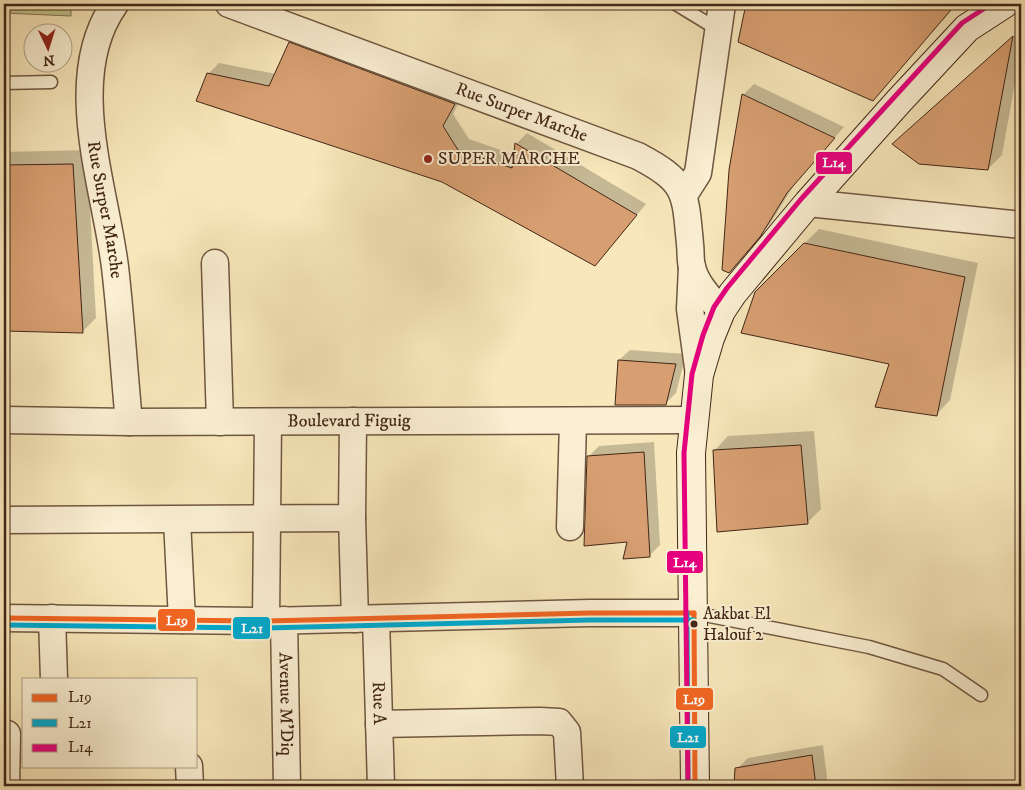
<svg xmlns="http://www.w3.org/2000/svg" width="1025" height="790" viewBox="0 0 1025 790" font-family="'IM FELL DW Pica',serif">
<rect width="100%" height="100%" fill="#f7e7ba"/>
<filter id="stains"><feTurbulence type="fractalNoise" baseFrequency=".004" numOctaves="4"/><feColorMatrix values="0 0 0 0 .2 0 0 0 0 .09 0 0 0 0 .02 0 0 0 .5 -.17"/></filter>
<radialGradient id="worn" r=".72"><stop offset=".6" stop-color="#630" stop-opacity="0"/><stop offset="1" stop-color="#630" stop-opacity=".3"/></radialGradient>
<path fill="#c4c38b" stroke="#837451" d="M4 4H71V16L4 13Z"/>
<g fill="#0003">
<path d="M747 4H957L873 99 740 41Z"/>
<path d="M1021 29V49L1002 155 988 169 908 130Z"/>
<path d="M301 32 464 93 453 114 469 139 515 155 517 143 527 133 646 204 595 264 443 181 208 74 219 63 276 74 290 43Z"/>
<path d="M754 84 844 127 797 180 770 224 729 272 743 95Z"/>
<path d="M87 150 96 318 82 332 4 330V152Z"/>
<path d="M819 229 978 263 950 400 936 415 891 363 756 292Z"/>
<path d="M630 350 686 354 676 393 665 404 619 360Z"/>
<path d="M814 431 821 509 807 523 714 451 728 436Z"/>
<path d="M654 442 660 545 650 555 588 457 599 446Z"/>
<path d="M823 745 828 786H735L737 769 748 758Z"/>
<path d="M1021 778V786H1007L1013 781Z"/>
</g>
<g fill="#d79f71" stroke="#422617">
<path d="M746 4H956L873 101 738 42Z"/>
<path d="M1013 36 988 170 919 164 892 144Z"/>
<path d="M289 42 455 104 443 126 458 150 512 168 515 143 637 215 595 266 442 182 196 101 207 73 269 86Z"/>
<path d="M742 94 835 138 787 193 760 237 729 273 722 270 729 170Z"/>
<path d="M73 164 83 333 4 331V165Z"/>
<path d="M804 243 965 277 937 416 875 407 889 364 741 333 755 292Z"/>
<path d="M618 360 676 364 666 405H615Z"/>
<path d="M801 445 808 524 717 532 713 450Z"/>
<path d="M644 452 650 557 623 559 627 542 584 546 587 456Z"/>
<path d="M812 755 816 786H734L735 768Z"/>
</g>
<g fill="none" stroke-linecap="round" stroke-linejoin="round">
<g stroke="#6f5640" stroke-width="15">
<g id="lane">
<path d="M676 4 717 29"/>
<path d="M4 83 51 82"/>
<path d="M694 613 869 647 943 669 981 695"/>
</g>
</g>
<g stroke="#6f5640" stroke-width="29">
<g id="street">
<path id="s1" d="M115 4C63 77 105 186 115 267 121 318 124 371 129 422"/>
<path id="s2" d="M229 4 638 156C687 182 685 191 690 244 691 251 690 260 692 267 696 284 710 298 721 311"/>
<path d="M684 195 698 173 722 4"/>
<path d="M808 203 1021 225"/>
<path d="M215 263 220 422"/>
<path d="M692 267 690 309 699 375"/>
<path id="s3" d="M4 420 129 422 694 420"/>
<path d="M352 518 355 619"/>
<path d="M4 520 352 518 353 421"/>
<path d="M177 520 182 620"/>
<path d="M570 527 573 422"/>
<path d="M4 618 266 621 590 613H694"/>
<path d="M52 618 54 679"/>
<path id="s4" d="M376 619 381 786"/>
<path id="s5" d="M284 620 287 786"/>
<path d="M266 621 268 422"/>
<path d="M379 724 540 721 559 722 567 732 570 786"/>
<path d="M189 766 190 786"/>
<path d="M6 786 7 734"/>
</g>
</g>
<g stroke="#422617" stroke-width="30">
<path id="secondary" d="M695 786 691 453 699 375 710 338 721 311 733 293 808 203 899 101 967 28 1004 4"/>
</g>
<use href="#lane" stroke="#faefd2" stroke-width="12"/>
<use href="#street" stroke="#faefd2" stroke-width="26"/>
<use href="#secondary" stroke="#faefd2" stroke-width="28"/>
<g stroke="#faefd2" stroke-width="9">
<g id="bus-1">
<path d="M694 613 695 786"/>
<path d="M4 618 266 621 590 613H694"/>
</g>
</g>
<g stroke="#faefd2" stroke-width="9">
<g id="bus-2">
<path d="M687 613 688 786"/>
<path d="M4 625 266 628 590 620H694"/>
</g>
</g>
<g stroke="#faefd2" stroke-width="9">
<path id="bus-3" d="M688 786 684 453 692 374 703 335 714 307 727 288 802 198 962 23 991 4"/>
</g>
<use href="#bus-1" stroke="#f26522" stroke-width="5"/>
<use href="#bus-2" stroke="#00a9ce" stroke-width="5"/>
<use href="#bus-3" stroke="#e5007d" stroke-width="5"/>
</g>
<circle fill="#8f2418" stroke="#faefd2" stroke-width="2" cx="428" cy="159" r="5"/>
<circle fill="#422617" stroke="#faefd2" stroke-width="2" cx="694" cy="624" r="4.5"/>
<g text-anchor="middle" dominant-baseline="central" stroke-width="4" stroke-linejoin="round" paint-order="stroke">
<g font-size="17" fill="#422617" stroke="#faefd2" text-anchor="start">
<text x="703" y="614">Aakbat El<tspan x="703" dy="21">Halouf 2</tspan></text>
</g>
<g font-size="18" fill="#422617" stroke="#faefd2">
<text stroke="none"><textPath href="#s2" startOffset="312">Rue Surper Marche</textPath></text>
<text stroke="none"><textPath href="#s1" startOffset="212">Rue Surper Marche</textPath></text>
<text stroke="none"><textPath href="#s3" startOffset="345">Boulevard Figuig</textPath></text>
<text stroke="none"><textPath href="#s4" startOffset="84">Rue A</textPath></text>
<text stroke="none"><textPath href="#s5" startOffset="84">Avenue M'Diq</textPath></text>
</g>
<g font-size="18" fill="#422617" stroke="#faefd2" text-anchor="start">
<text x="438" y="159">SUPER MARCHE</text>
</g>
</g>
<g stroke="#faefd2" stroke-width="2">
<rect x="815" y="151" width="38" height="24" rx="5" fill="#e5007d"/>
<rect x="666" y="550" width="38" height="24" rx="5" fill="#e5007d"/>
<rect x="157" y="608" width="39" height="24" rx="5" fill="#f26522"/>
<rect x="232" y="616" width="39" height="24" rx="5" fill="#00a9ce"/>
<rect x="675" y="687" width="39" height="24" rx="5" fill="#f26522"/>
<rect x="669" y="725" width="38" height="24" rx="5" fill="#00a9ce"/>
</g>
<g font-size="14" text-anchor="middle" font-weight="bold" fill="#fff">
<text x="834" y="167">L14</text>
<text x="685" y="567">L14</text>
<text x="177" y="625">L19</text>
<text x="252" y="633">L21</text>
<text x="694" y="704">L19</text>
<text x="688" y="742">L21</text>
</g>
<rect width="1025" height="790" fill="none" stroke="#f7e7ba" stroke-width="20"/>
<rect x="5" y="5" width="1015" height="780" fill="none" stroke="#422617" stroke-width="2.5"/>
<rect x="10" y="10" width="1005" height="770" fill="none" stroke="#422617"/>
<rect x="22" y="678" width="175" height="90" fill="#faefd2" stroke="#b09f87"/>
<rect x="32" y="694" width="25" height="8" fill="#f26522" stroke="#b09f87"/>
<text x="68" y="702" font-size="15" fill="#422617">L19</text>
<rect x="32" y="719" width="25" height="8" fill="#00a9ce" stroke="#b09f87"/>
<text x="68" y="728" font-size="15" fill="#422617">L21</text>
<rect x="32" y="744" width="25" height="8" fill="#e5007d" stroke="#b09f87"/>
<text x="68" y="752" font-size="15" fill="#422617">L14</text>
<g transform="translate(48 48) rotate(176)"><circle r="24" fill="#faefd2" stroke="#b09f87"/>
<path d="M0-4L9 19L0 12L-9 19Z" fill="#8f2418"/>
<text y="-8" font-size="14" font-weight="bold" text-anchor="middle" fill="#422617">N</text>
</g>
<rect width="100%" height="100%" filter="url(#stains)"/>
<rect width="100%" height="100%" fill="url(#worn)"/>
</svg>
